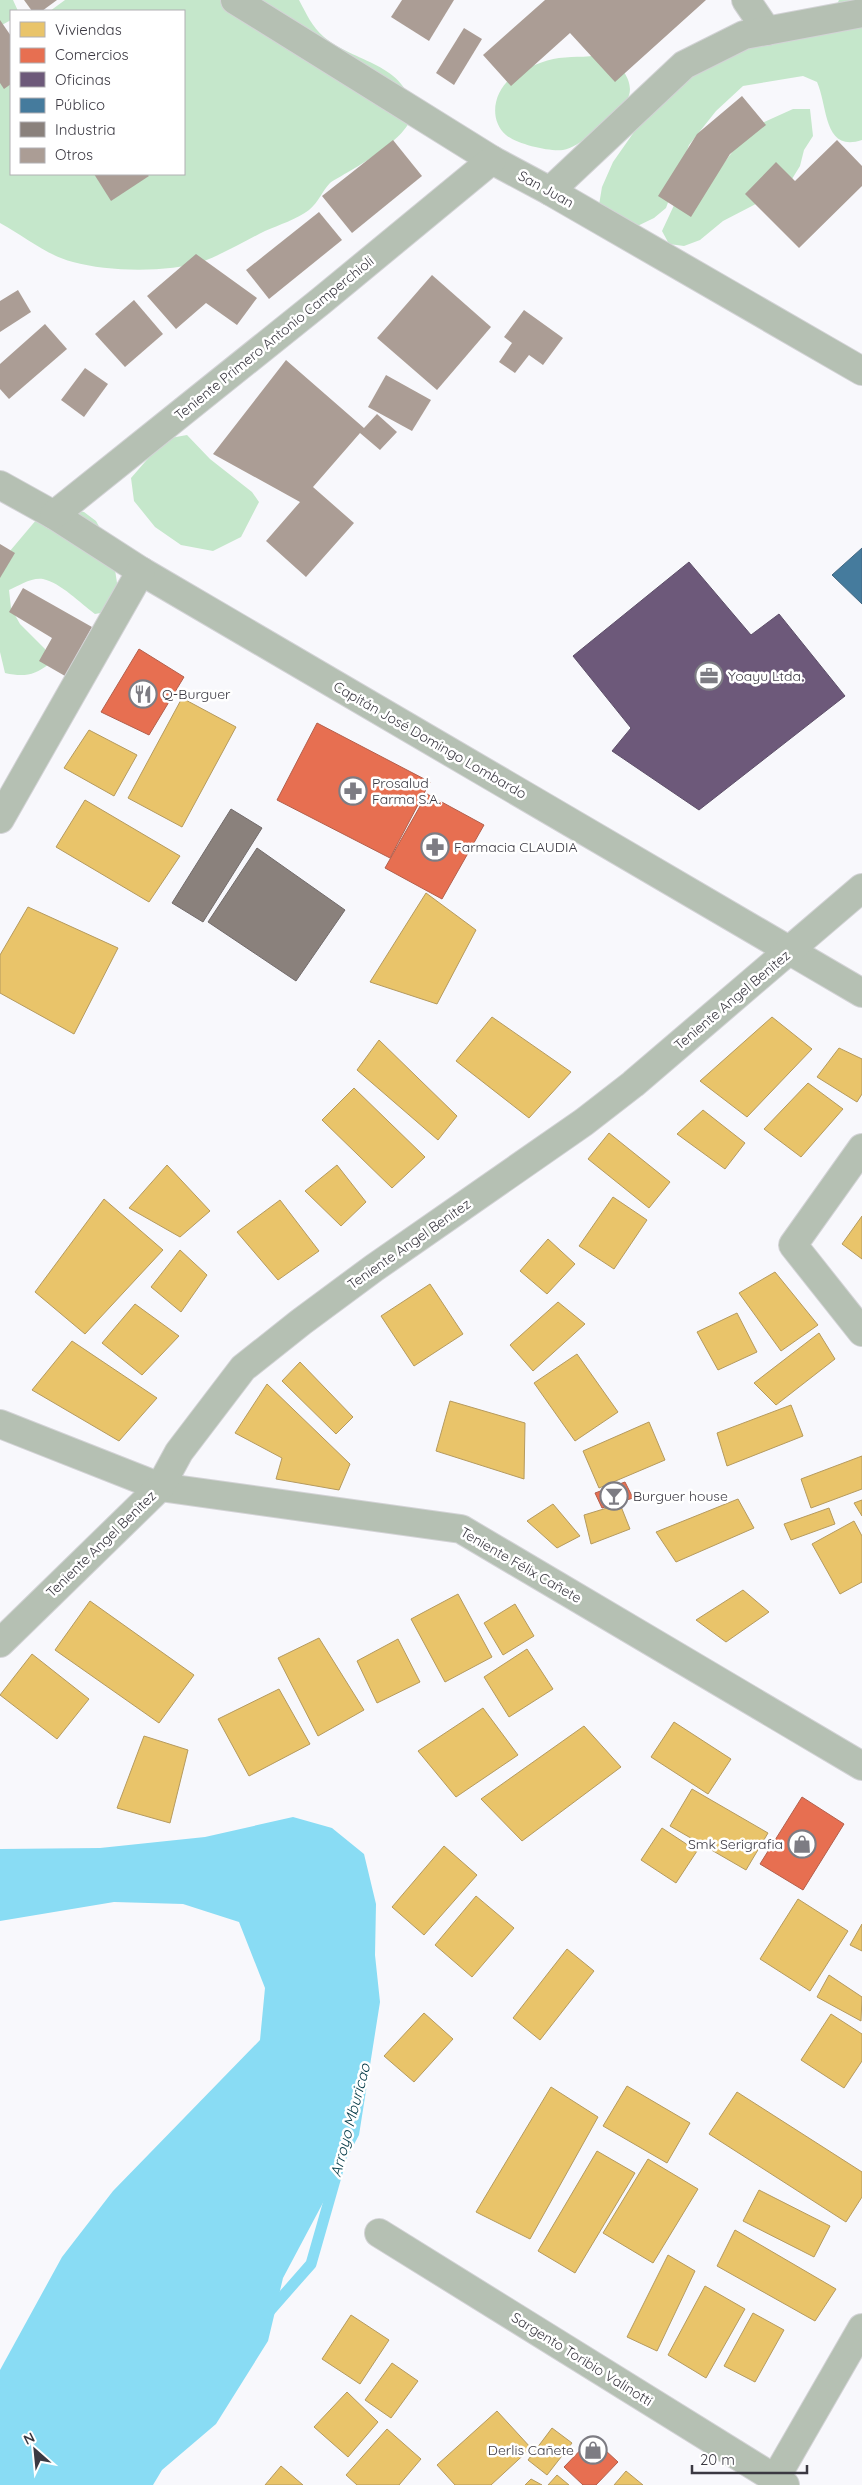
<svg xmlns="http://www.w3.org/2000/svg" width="862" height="2485" viewBox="0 0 862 2485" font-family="Quicksand,sans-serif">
<rect width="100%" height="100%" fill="#f8f8fc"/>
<g fill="#c5e7cb">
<path d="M0 0H13L18 11H11V20L0 26Z"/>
<path d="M65 0H299C306 13 312 27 324 37 353 62 408 64 412 111 414 134 361 165 343 175 339 178 333 180 330 183 322 191 319 202 309 210 297 219 279 225 265 231 245 241 225 253 204 261 167 273 110 272 73 262 46 255 24 236 0 223V77L11 80V174H184V11H50Z"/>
<path d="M839 0H862V140C823 153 828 106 817 82L803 76 743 86 716 111 689 145 666 208 654 218 623 233 599 205 602 187 613 162 641 122 695 71 835 8Z"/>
<path d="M608 53C620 66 638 83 626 102 624 107 616 111 612 115 598 126 581 147 563 150 550 152 516 144 506 135 487 118 495 88 514 76 526 68 544 60 559 58 576 56 591 58 608 53Z"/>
<path d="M793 109H810L813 136 804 150 800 166 792 179 781 191 723 221 700 240 684 246 669 244 662 231 676 201 716 173 747 133 762 123Z"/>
<path d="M187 435 210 459 252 492 259 502 241 537 213 551 181 545 155 527 134 501 131 478 165 439Z"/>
<path d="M67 508 84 512 96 521 112 550 119 596 111 611 95 614C80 603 61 583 43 579 32 577 18 586 9 590L11 608 20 624 45 649 49 664C34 676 23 677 5 673L0 652V573L10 551 37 519Z"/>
</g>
<path fill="#89dcf4" d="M293 1817 332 1828 364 1854 376 1904 375 1955 380 2002 359 2135 283 2278 268 2341 216 2424 162 2470 153 2485H0V2370L62 2257 113 2191 260 2040 265 1988 239 1922 183 1904 114 1902 0 1921V1849L100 1848 205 1837Z"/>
<g fill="#e9c46a" stroke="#b59a5e">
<path d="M182 698 236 727 182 827 128 798Z"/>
<path d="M89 730 137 755 114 796 64 768Z"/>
<path d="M85 800 180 856 149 902 56 847Z"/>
<path d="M426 893 476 930 437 1004 370 982Z"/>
<path d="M28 907 118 948 74 1034 0 993V955Z"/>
<path d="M492 1017 571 1072 529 1118 456 1061Z"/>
<path d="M772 1017 812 1049 747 1117 700 1081Z"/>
<path d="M379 1040 457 1116 438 1140 357 1070Z"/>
<path d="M839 1048 862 1059V1094L857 1102 817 1077Z"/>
<path d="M808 1083 843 1109 801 1157 764 1129Z"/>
<path d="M354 1088 425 1157 392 1188 322 1120Z"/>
<path d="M703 1110 745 1143 725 1169 677 1134Z"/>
<path d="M609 1133 670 1182 649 1208 588 1159Z"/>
<path d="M167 1165 210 1211 180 1237 129 1208Z"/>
<path d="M337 1165 366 1202 341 1226 305 1191Z"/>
<path d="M613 1197 647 1220 614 1269 579 1246Z"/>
<path d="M104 1199 163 1250 85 1334 35 1292Z"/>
<path d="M280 1200 319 1251 278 1280 237 1232Z"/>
<path d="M862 1216V1259L842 1244Z"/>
<path d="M548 1239 575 1264 547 1294 520 1271Z"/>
<path d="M180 1250 207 1275 181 1312 151 1287Z"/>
<path d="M775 1272 818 1325 781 1351 739 1293Z"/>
<path d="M430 1284 463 1334 414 1366 381 1316Z"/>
<path d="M558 1302 585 1324 533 1371 510 1345Z"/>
<path d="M135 1304 179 1336 142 1375 102 1343Z"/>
<path d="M737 1313 757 1352 718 1370 697 1332Z"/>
<path d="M819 1333 835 1359 776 1405 754 1383Z"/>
<path d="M72 1341 157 1398 119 1441 32 1390Z"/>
<path d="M577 1354 618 1412 575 1441 534 1383Z"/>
<path d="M300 1362 353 1417 336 1434 282 1381Z"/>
<path d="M267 1384 350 1464 339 1490 276 1479 282 1458 235 1433Z"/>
<path d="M450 1401 525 1423 524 1479 436 1451Z"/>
<path d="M791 1405 803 1436 727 1466 717 1433Z"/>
<path d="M649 1422 665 1460 599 1488 583 1451Z"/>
<path d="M862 1456V1489L811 1508 801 1479Z"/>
<path d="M738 1499 754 1528 676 1562 656 1532Z"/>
<path d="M862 1500V1516L854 1503Z"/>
<path d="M553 1504 580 1536 557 1548 527 1521Z"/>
<path d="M620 1504 630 1529 591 1544 584 1515Z"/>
<path d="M829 1508 835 1524 791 1540 784 1524Z"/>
<path d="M854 1521 862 1536V1582L840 1594 812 1544Z"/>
<path d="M743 1590 769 1612 726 1642 696 1620Z"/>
<path d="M458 1594 492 1657 445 1682 411 1619Z"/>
<path d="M90 1601 194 1675 159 1723 55 1650Z"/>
<path d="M515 1604 534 1636 503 1655 484 1623Z"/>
<path d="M319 1638 364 1710 318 1736 278 1658Z"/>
<path d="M398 1639 420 1682 377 1703 357 1661Z"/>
<path d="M527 1649 553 1689 509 1717 484 1677Z"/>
<path d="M32 1654 89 1699 57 1739 0 1695Z"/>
<path d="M279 1689 310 1744 249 1776 218 1719Z"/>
<path d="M483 1708 518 1755 456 1797 418 1751Z"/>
<path d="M674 1722 731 1759 708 1794 651 1757Z"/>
<path d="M584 1726 621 1767 522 1841 481 1799Z"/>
<path d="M144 1736 188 1750 170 1823 117 1808Z"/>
<path d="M692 1789 768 1833 746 1870 670 1826Z"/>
<path d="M662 1828 697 1851 676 1883 641 1860Z"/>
<path d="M444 1846 477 1875 424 1935 392 1907Z"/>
<path d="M476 1896 514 1928 472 1977 435 1945Z"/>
<path d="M798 1899 848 1931 810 1991 760 1959Z"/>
<path d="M862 1924V1951L850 1945Z"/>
<path d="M567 1949 594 1971 540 2040 513 2018Z"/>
<path d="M829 1975 862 1997 861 2021 817 1997Z"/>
<path d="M424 2013 453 2039 414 2082 384 2056Z"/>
<path d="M831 2014 862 2034V2061L844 2088 801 2060Z"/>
<path d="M627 2086 690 2123 667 2163 603 2126Z"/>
<path d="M551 2087 598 2117 530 2239 476 2212Z"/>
<path d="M737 2092 862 2172V2197L846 2222 709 2134Z"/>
<path d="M597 2151 635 2173 575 2273 538 2251Z"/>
<path d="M648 2159 698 2189 653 2263 603 2233Z"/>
<path d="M759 2190 830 2226 814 2257 743 2221Z"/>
<path d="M735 2230 836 2289 815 2321 717 2266Z"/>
<path d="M668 2255 695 2271 657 2351 627 2337Z"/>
<path d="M705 2286 745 2309 706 2378 668 2355Z"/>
<path d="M753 2313 784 2330 755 2382 724 2366Z"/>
<path d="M351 2315 389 2340 360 2384 322 2359Z"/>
<path d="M392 2363 418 2381 391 2418 365 2400Z"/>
<path d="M347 2392 378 2422 348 2457 314 2427Z"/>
<path d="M497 2411 531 2448 491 2485H455L437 2465Z"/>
<path d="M552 2428 572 2443 547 2475 528 2460Z"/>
<path d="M387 2429 421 2459 399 2485H357L346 2475Z"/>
<path d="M281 2466 303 2485H265Z"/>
<path d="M626 2471 643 2485H614Z"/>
<path d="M557 2475 569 2485H548Z"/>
<path d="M531 2479 542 2485H525Z"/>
</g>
<g fill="#e76f51" stroke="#b35f4c">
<path d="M139 649 184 677 149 735 101 712Z"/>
<path d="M317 723 430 782 390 858 277 800Z"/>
<path d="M427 794 484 825 442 899 385 868Z"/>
<path d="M625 1482 633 1498 602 1508 595 1493Z"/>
<path d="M802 1797 844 1824 803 1890 760 1864Z"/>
<path d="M592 2438 618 2462 596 2485H583L564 2467Z"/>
</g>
<path fill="#6d597a" stroke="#5e4f69" d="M689 562 751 635 779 614 845 696 699 810 612 751 631 728 573 656Z"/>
<path fill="#457b9d" stroke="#426782" d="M862 548V604L832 575Z"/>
<g fill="#8a817c" stroke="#726b6b">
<path d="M231 809 262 828 203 922 172 903Z"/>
<path d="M257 848 345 910 296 981 208 922Z"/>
</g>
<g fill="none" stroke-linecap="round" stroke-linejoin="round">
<path stroke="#89dcf4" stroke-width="11" d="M267 2314 311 2264 339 2166"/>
</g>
<g fill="#ab9d95">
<path d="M24 0H57L42 11H32Z"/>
<path d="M402 0H454L429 41 391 17Z"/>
<path d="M545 0H706L615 82 570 33 511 86 483 55Z"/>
<path d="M0 20 11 36V84L4 89 0 83Z"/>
<path d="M464 28 482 39 454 85 436 73Z"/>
<path d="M742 96 766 125 730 154 691 217 658 196 697 134Z"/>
<path d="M393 140 422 176 352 233 322 196Z"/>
<path d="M837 140 862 166V186L799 248 745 194 776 162 795 181Z"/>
<path d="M94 174H147L149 176 111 201Z"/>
<path d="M319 212 342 240 269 299 246 270Z"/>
<path d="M196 254 257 298 237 325 206 303 176 329 147 296Z"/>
<path d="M432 275 491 327 437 390 377 338Z"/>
<path d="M18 290 31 312 0 332V301Z"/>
<path d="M134 300 163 334 125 367 95 334Z"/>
<path d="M524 310 563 338 543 365 529 355 515 373 499 362 512 343 504 337Z"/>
<path d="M45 324 67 349 9 399 0 389V364Z"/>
<path d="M286 360 364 428 377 414 397 432 380 450 360 433 313 487 354 523 306 577 266 541 300 502 213 454Z"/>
<path d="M85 368 108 384 84 417 61 400Z"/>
<path d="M386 375 431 400 412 431 368 407Z"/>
<path d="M0 544 15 553 0 578Z"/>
<path d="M23 588 92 627 65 676 39 661 52 638 9 612Z"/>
</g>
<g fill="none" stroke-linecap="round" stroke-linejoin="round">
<g stroke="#d3d3d6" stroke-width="30">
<g id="minor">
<path d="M235 0 492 160 550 191 862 371"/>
<path d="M746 0 767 31"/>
<path d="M550 191 684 65 744 35 862 13"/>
<path d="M0 485 54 515 141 571 862 993"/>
<path d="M54 515 321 301 492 160"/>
<path d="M0 819 141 571"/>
<path d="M862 1148 793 1245 862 1332"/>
<path d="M0 1424 160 1487 461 1529 862 1766"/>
<path d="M0 1643 160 1487 179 1452 243 1368 301 1322 374 1268 584 1122 633 1084 862 888"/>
<path d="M379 2233 785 2485"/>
<path d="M775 2479 862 2328"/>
</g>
</g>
<use href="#minor" stroke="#b5c0b3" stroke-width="28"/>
</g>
<defs>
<g id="office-ring" transform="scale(1.4375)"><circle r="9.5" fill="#fff" stroke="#7d7c83" stroke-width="1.5"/><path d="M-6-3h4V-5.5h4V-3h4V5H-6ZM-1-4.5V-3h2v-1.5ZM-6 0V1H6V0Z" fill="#7d7c83"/></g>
<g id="restaurant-ring" transform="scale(1.4375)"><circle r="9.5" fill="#fff" stroke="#7d7c83" stroke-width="1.5"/><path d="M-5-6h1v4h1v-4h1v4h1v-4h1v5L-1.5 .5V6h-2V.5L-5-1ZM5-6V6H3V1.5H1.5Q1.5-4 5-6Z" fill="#7d7c83"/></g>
<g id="pharmacy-ring" transform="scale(1.4375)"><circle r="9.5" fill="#fff" stroke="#7d7c83" stroke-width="1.5"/><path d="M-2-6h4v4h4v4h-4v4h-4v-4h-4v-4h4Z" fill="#7d7c83"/></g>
<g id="bar-ring" transform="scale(1.4375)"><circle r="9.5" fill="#fff" stroke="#7d7c83" stroke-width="1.5"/><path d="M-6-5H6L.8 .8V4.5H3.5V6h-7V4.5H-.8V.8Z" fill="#7d7c83"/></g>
<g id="shop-ring" transform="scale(1.4375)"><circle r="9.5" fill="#fff" stroke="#7d7c83" stroke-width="1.5"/><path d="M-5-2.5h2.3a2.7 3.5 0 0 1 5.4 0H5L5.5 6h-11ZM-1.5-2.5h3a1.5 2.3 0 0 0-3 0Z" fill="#7d7c83"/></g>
</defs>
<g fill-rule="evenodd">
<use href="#office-ring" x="709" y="676"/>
<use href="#restaurant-ring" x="143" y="694"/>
<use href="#pharmacy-ring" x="353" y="791"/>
<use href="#pharmacy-ring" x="435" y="847"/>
<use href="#bar-ring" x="614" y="1496"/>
<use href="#shop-ring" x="802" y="1844"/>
<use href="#shop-ring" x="593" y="2450"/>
</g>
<g text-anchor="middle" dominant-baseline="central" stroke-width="5" stroke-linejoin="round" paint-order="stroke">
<g font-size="14" fill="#3b3942" stroke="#fff">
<text transform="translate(546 189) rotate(29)">San Juan</text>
<text transform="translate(274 338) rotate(-39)">Teniente Primero Antonio Camperchioli</text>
<text transform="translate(430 740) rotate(30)">Capitán José Domingo Lombardo</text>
<text transform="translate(732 1000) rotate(-40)">Teniente Angel Benitez</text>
<text transform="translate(409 1244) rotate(-35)">Teniente Angel Benitez</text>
<text transform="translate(101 1544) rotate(-44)">Teniente Angel Benitez</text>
<text transform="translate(521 1565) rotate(30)">Teniente Félix Cañete</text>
<text transform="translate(582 2359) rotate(32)">Sargento Toribio Valinotti</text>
</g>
<g font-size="14" fill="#3b3942" stroke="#fff" text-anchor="start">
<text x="728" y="676">Yoayu Ltda.</text>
<text x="162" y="694">Q-Burguer</text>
<text x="372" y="783">Prosalud<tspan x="372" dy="16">Farma S.A.</tspan></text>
<text x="454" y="847">Farmacia CLAUDIA</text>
<text x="633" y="1496">Burguer house</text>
<text x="783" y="1844" text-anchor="end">Smk Serigrafia</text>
<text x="574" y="2450" text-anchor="end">Derlis Cañete</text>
</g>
<g font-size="15" font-style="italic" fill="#003845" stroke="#fff">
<text transform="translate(350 2120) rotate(-75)">Arroyo Mburicao</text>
</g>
</g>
<rect x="10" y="10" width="175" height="165" fill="#ffffff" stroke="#b1b0b3"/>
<rect x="20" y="22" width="25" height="15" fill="#e9c46a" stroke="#b1b0b3"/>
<text x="55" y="35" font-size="15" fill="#3b3942">Viviendas</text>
<rect x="20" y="48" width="25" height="15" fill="#e76f51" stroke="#b1b0b3"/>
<text x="55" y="60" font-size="15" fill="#3b3942">Comercios</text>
<rect x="20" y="72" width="25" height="15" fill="#6d597a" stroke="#b1b0b3"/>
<text x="55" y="85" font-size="15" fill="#3b3942">Oficinas</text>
<rect x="20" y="98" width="25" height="15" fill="#457b9d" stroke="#b1b0b3"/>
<text x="55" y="110" font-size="15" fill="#3b3942">Público</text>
<rect x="20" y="122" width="25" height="15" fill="#8a817c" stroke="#b1b0b3"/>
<text x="55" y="135" font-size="15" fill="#3b3942">Industria</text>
<rect x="20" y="148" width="25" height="15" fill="#ab9d95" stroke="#b1b0b3"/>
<text x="55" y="160" font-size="15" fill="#3b3942">Otros</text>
<g transform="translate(35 2450) rotate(333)" stroke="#ffffff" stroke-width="4" paint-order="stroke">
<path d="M0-4L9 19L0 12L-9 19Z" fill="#3b3942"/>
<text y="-8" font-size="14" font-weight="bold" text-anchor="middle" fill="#3b3942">N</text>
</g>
<path d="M692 2465v8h115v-8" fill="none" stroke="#3b3942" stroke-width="2.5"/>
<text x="700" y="2465" font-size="15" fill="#3b3942" stroke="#ffffff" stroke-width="4" paint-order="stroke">20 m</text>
</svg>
